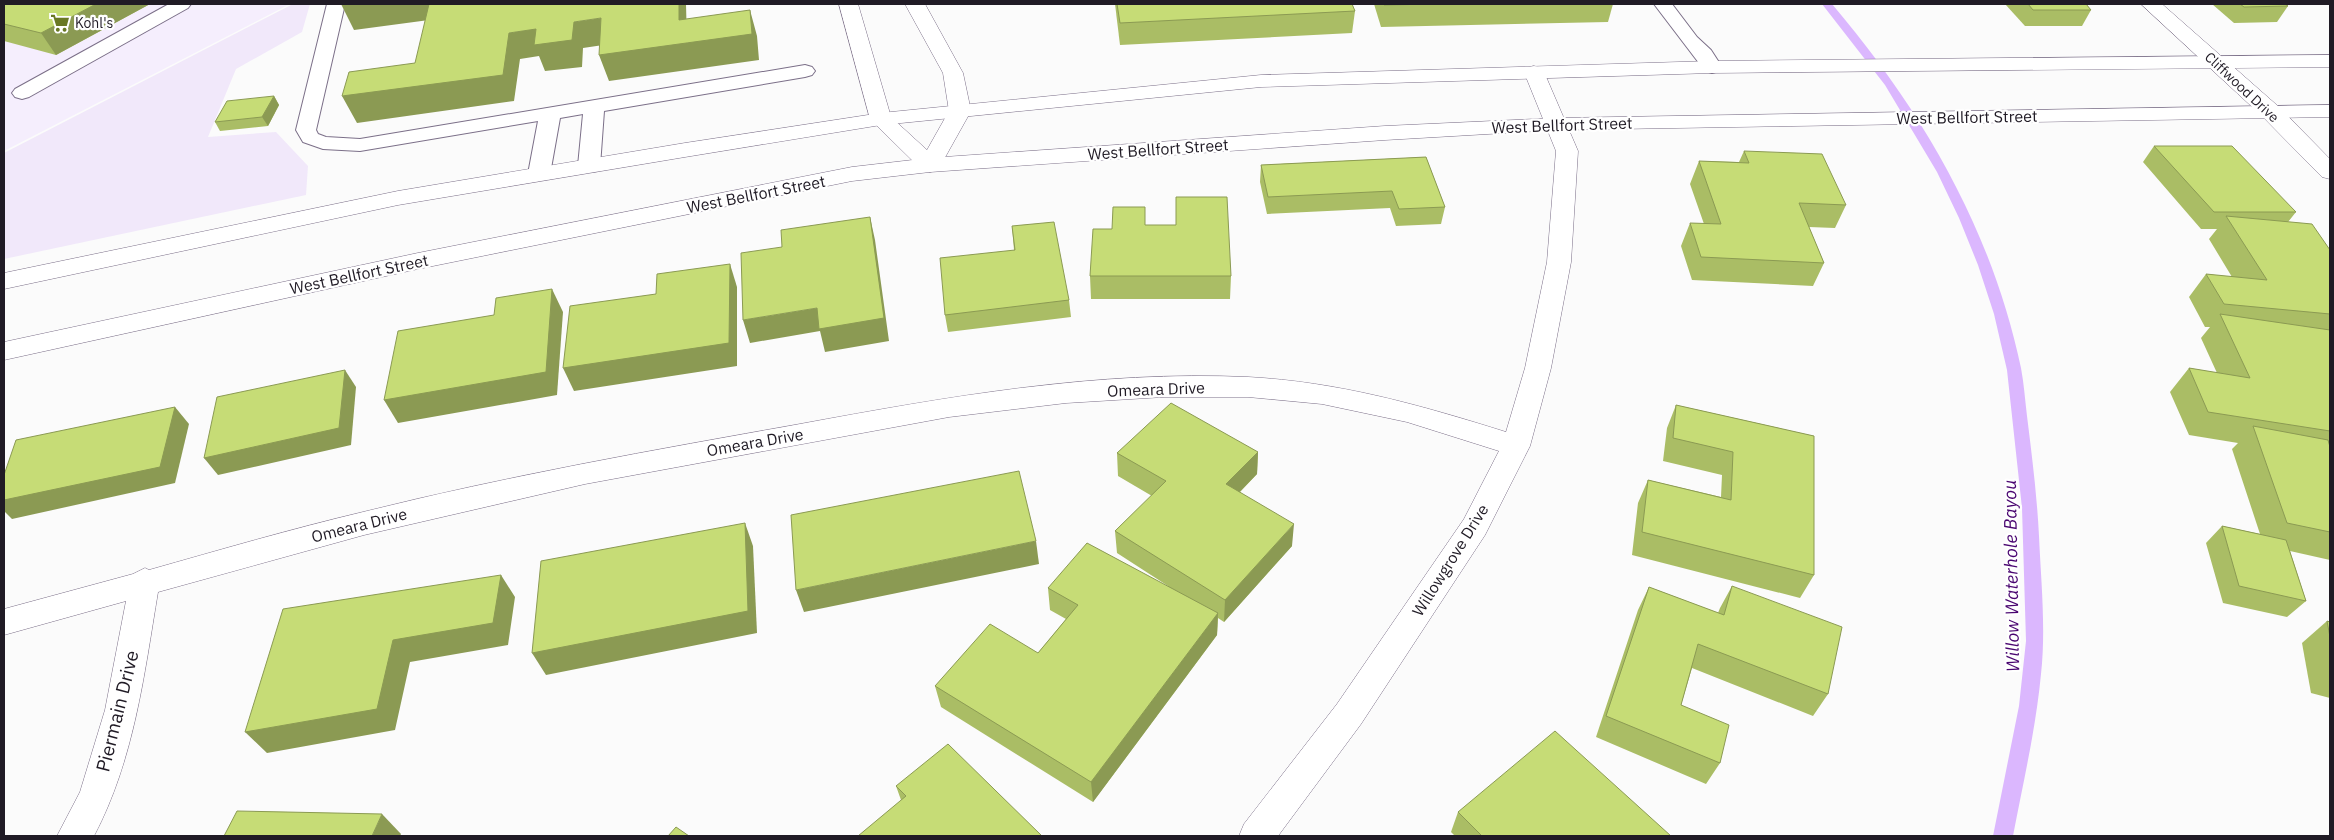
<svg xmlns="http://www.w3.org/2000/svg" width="2334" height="840" viewBox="0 0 2334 840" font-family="'IBM Plex Sans',sans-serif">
<rect width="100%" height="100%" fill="#fbfbfb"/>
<path fill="#f5eefd" d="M4 4H290L4 151Z"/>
<path fill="#f1e8fa" d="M293 4H310L302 32 236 69 208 137 276 132 308 166 306 195 4 259V153Z"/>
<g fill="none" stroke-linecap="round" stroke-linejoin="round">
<path fill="#dbb7fe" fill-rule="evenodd" d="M1822 4H1832C1922 110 1992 230 2021 368 2024 384 2025 400 2027 416 2032 456 2037 496 2039 536 2041 581 2046 629 2041 674 2036 728 2023 783 2013 836H1993L2019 706 2026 641 2022 508 2007 370 1994 314 1978 265 1959 218 1937 172 1885 85Z"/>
<g stroke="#7b6f88" stroke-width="2">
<g id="service">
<path d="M169 4H191L188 8 29 97 22 99 15 97 12 93 15 89Z"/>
<path d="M327 4H345L316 130 318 134 326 137 360 139 805 65 812 67 815 71 812 75 805 77 604 111 600 166 597 171 589 172 581 171 578 166 583 114 560 118 550 174 547 179 539 180 531 179 528 174 538 121 360 151 323 149 303 142 296 130Z"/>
<path d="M1654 4H1672L1697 37 1711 50 1722 67 1719 71 1712 73 1705 71Z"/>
</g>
</g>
<g stroke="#7b6f88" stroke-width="1">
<g id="minor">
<path d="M839 4H858L891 117 927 150 949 111 943 73 905 4H925L963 73 971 111 938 170 930 172 922 170 870 119Z"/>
<path d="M1534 66 1541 68 1544 72 1578 151 1571 262 1551 368 1530 446 1485 535 1361 724 1278 836H1239L1244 824 1337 704 1464 519 1499 451 1407 422 1322 404 1248 397H1164L1066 403 949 417 585 484 364 535 158 592C144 676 134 760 94 836H57L80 792 105 710 126 601 4 635V609L133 574 145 568 149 570C220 550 291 529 363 512 507 476 654 450 800 424 947 397 1098 370 1248 377 1339 382 1420 405 1506 432L1525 368 1547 262 1556 151 1524 72 1527 68Z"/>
</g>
</g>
<g stroke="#7b6f88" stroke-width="1">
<path id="tertiary" d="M2141 4H2162L2279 107 2330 159V179L2322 177 2263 117Z"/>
</g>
<g stroke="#7b6f88" stroke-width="1">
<g id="secondary">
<path d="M2330 55V67L1712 73 1261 87 881 125 685 157 398 205 4 289V273L398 191 685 143 881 113 1261 75 1712 61Z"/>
<path d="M2330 105V117L1557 130 1385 140 930 172 852 181 418 269 4 360V342L418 253 852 167 930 158 1385 126 1557 118Z"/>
</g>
</g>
<use href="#service" fill="#fff" fill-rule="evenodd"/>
<use href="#minor" fill="#fff" fill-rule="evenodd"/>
<use href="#tertiary" fill="#fff" fill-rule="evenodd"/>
<use href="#secondary" fill="#fff" fill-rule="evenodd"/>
</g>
<g fill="#aabd65">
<path d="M4 4H150L56 55 4 41Z"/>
<path d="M1115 4H1352L1355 11 1352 33 1120 45Z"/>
<path d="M1374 4H1613L1608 22 1381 27Z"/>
<path d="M2005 4H2086L2091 10 2082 26H2025Z"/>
<path d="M2212 4H2285L2288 6 2277 22 2234 23Z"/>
<path d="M274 96 279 105 268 126 220 131 215 122Z"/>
<path d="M2154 146 2296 212 2288 222 2330 250V560L2290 551 2306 601 2287 617 2223 603 2206 543 2222 526 2260 534 2232 449 2238 443 2189 435 2170 392 2189 368 2217 373 2201 338 2210 327H2205L2189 297 2206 274 2232 277 2209 239 2217 229H2201L2143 162Z"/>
<path d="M1744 151 1846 205 1835 228 1809 227 1824 263 1813 286 1692 280 1681 246 1690 223 1704 224 1690 184 1699 161 1739 162Z"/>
<path d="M1426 157 1445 207 1441 224 1396 226 1390 208 1267 214 1260 182 1261 165Z"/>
<path d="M1145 207V225L1231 276 1230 299H1091L1090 276 1112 229Z"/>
<path d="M1012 226 1069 300 1071 317 948 332 945 315 1014 250Z"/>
<path d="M1676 405 1814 436V575L1800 598 1632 555 1638 503 1648 480 1721 497 1722 475 1663 461 1667 428Z"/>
<path d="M1258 452 1257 474 1240 492 1292 546 1224 622 1218 618 1217 635 1093 802 941 707 935 686 1038 653 1066 619 1050 610 1048 588 1168 586 1117 553 1115 531 1152 496 1118 476 1117 453Z"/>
<path d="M1732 586 1828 694 1813 716 1692 668 1681 705 1720 763 1706 784 1596 737 1638 610 1649 587 1718 613 1720 608Z"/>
<path d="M2327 621 2330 622V698L2311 693 2302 643Z"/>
<path d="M896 786 1042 836 901 800Z"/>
<path d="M1458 812 1671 836H1455L1451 832Z"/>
</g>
<g fill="#8b9a53">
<path d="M96 4H150L56 55 41 33Z"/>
<path d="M341 4H437L444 18 354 30Z"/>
<path d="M679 4H686L687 43 750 10 757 36 759 60 609 81 599 55 679 20Z"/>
<path d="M601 18 610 44 583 48 582 67 545 71 539 56 520 59 514 101 357 123 342 96 509 33 574 22Z"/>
<path d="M274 96 279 105 268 126 262 117Z"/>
<path d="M870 217 875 240 889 341 825 352 820 331 750 343 743 320 817 308Z"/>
<path d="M730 264 737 287V366L574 391 563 368Z"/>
<path d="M552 289 563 312 557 395 398 423 384 400Z"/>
<path d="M345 370 356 387 351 445 218 475 204 458Z"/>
<path d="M175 407 189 424 175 483 12 519 4 511V500Z"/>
<path d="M1258 452 1257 474 1225 507 1226 484Z"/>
<path d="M745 523 753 546 757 633 546 675 532 653Z"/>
<path d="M1294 524 1292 546 1224 622 1225 600Z"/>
<path d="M1036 541 1039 564 804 612 796 590Z"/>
<path d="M501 575 515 597 508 645 410 662 395 730 267 753 245 732 393 640Z"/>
<path d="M1218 613 1217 635 1093 802 1091 782Z"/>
<path d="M382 814 401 834 400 836H372Z"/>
</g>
<g fill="#c6dc76" stroke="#8b9a53">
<path d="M4 4H96L41 33 4 24Z"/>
<path d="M429 4H679V20L750 10 752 34 599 55 601 18 574 22 572 40 534 45 536 29 509 33 503 75 342 96 349 72 415 63Z"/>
<path d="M1117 4H1352L1355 11 1120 23Z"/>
<path d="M1384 4H1435L1384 5Z"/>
<path d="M2028 4H2086L2091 10H2033Z"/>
<path d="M2240 4H2285L2288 6 2244 7Z"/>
<path d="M274 96 262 117 215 122 227 101Z"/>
<path d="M2154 146H2232L2296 212H2214Z"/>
<path d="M1744 151 1822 154 1846 205 1799 203 1824 263 1701 257 1690 223 1721 224 1699 161 1749 163Z"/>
<path d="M1426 157 1445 207 1399 209 1392 191 1268 197 1261 165Z"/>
<path d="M1176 197H1227L1231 276H1090L1093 229H1112L1113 207H1145V225H1176Z"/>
<path d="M2226 216 2312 224 2330 250V314L2224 304 2206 274 2267 280Z"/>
<path d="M870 217 884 318 819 329 817 308 743 320 741 253 782 247 781 230Z"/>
<path d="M1054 222 1069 300 945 315 940 258 1015 250 1012 226Z"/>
<path d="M730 264 729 343 563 368 570 306 656 294 657 274Z"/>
<path d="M552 289 546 372 384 400 398 331 494 315 496 298Z"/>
<path d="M2220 314 2330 330V431L2208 412 2189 368 2250 378Z"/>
<path d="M345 370 339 428 204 458 217 397Z"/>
<path d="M1171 403 1258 452 1226 484 1294 524 1225 600 1115 531 1166 481 1117 453Z"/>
<path d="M1676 405 1814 436V575L1642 532 1648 480 1731 500 1733 452 1673 438Z"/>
<path d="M175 407 160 467 4 500V475L16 440Z"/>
<path d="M2253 426 2328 440 2330 447V532L2287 523Z"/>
<path d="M1019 471 1036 541 796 590 791 515Z"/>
<path d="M745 523 748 611 532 653 541 561Z"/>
<path d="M2222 526 2286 540 2306 601 2239 586Z"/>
<path d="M1087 543 1218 613 1091 782 935 686 990 624 1038 653 1078 605 1048 588Z"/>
<path d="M501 575 493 623 393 640 377 709 245 732 283 609Z"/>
<path d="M1732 586 1842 627 1828 694 1698 644 1681 705 1729 725 1720 763 1606 716 1649 587 1724 615Z"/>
<path d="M2327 621 2330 622V637Z"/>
<path d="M1555 731 1671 836H1482L1458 812Z"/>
<path d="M948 744 1042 836H858L906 796 896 786Z"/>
<path d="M237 811 382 814 372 836H224Z"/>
<path d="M676 827 689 836H668Z"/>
</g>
<defs>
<g id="supermarket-bare" transform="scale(1.5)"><path d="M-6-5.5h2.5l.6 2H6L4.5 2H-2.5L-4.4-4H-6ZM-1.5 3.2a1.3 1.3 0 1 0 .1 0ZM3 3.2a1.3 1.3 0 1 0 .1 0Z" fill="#697825" stroke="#fff" stroke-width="2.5" paint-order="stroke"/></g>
</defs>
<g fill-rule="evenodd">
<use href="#supermarket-bare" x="60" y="23"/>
</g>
<g text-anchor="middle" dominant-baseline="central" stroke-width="4.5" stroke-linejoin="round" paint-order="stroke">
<g font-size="14" fill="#201b25" stroke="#fff" text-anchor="start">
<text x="75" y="23">Kohl's</text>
</g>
<g font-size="14" fill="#201b25" stroke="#fff">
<text transform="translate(2242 87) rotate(43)">Cliffwood Drive</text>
</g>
<g font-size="16" fill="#201b25" stroke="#fff">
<text transform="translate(1967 117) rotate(-1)">West Bellfort Street</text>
<text transform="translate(1562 125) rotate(-2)">West Bellfort Street</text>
<text transform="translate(1158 149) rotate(-4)">West Bellfort Street</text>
<text transform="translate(756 194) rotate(-11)">West Bellfort Street</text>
<text transform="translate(359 274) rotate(-12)">West Bellfort Street</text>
<text transform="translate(1156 389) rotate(-2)">Omeara Drive</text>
<text transform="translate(755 442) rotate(-10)">Omeara Drive</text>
<text transform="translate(359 525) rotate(-14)">Omeara Drive</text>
<text transform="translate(1450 560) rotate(-58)">Willowgrove Drive</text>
</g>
<g font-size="18" font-style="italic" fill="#490570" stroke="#fff">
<text transform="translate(2011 576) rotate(-91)">Willow Waterhole Bayou</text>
</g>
<g font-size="19" fill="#201b25" stroke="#fff">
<text transform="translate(117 711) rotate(-76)">Piermain Drive</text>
</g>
</g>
<rect width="2334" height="840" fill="none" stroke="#201b25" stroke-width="10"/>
</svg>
